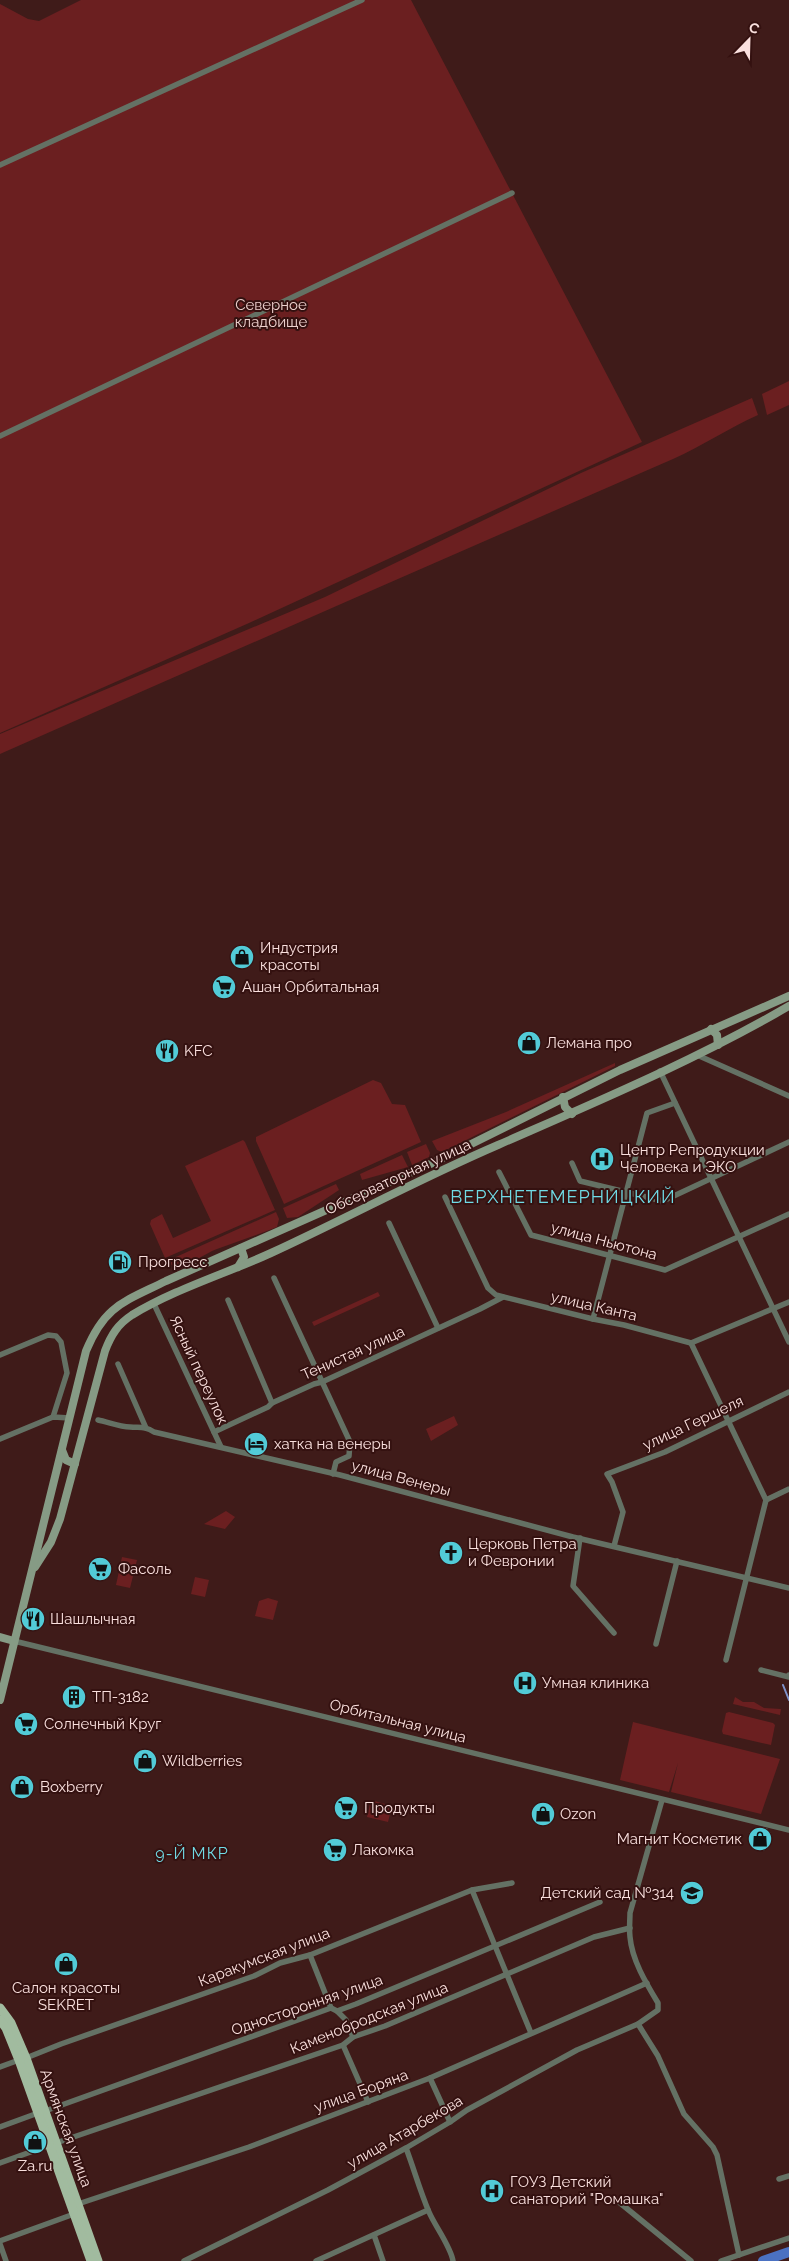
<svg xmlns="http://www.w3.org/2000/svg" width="789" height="2261" viewBox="0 0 789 2261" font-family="Raleway,sans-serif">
<rect width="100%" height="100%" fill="#3f1b19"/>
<g fill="#6b1f20">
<path d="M81 0H411L642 442 249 623 0 733V4L28 19 39 21Z"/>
<path d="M789 381V405L767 415 762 394Z"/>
<path d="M752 398 758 415C729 428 702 446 673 459 448 557 224 655 0 754V734L325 597 581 473Z"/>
<path d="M615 1063V1066L442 1152 437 1150 432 1141 506 1112Z"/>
<path d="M373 1080 381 1083 392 1104 405 1105 421 1142 284 1204 256 1141V1137Z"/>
<path d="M243 1140 245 1142 275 1210 165 1258 150 1224 151 1220 162 1214 173 1238 211 1221 185 1166Z"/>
<path d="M426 1144 430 1153 429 1157 412 1165 407 1152Z"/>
<path d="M402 1155 408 1167 362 1180 360 1174Z"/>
<path d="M336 1184 339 1190 298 1217 287 1218 283 1208Z"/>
<path d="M276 1212 279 1219 277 1227C257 1235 237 1242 217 1249 203 1254 188 1268 173 1266L167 1261Z"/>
<path d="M378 1292 380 1296 314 1326 312 1322Z"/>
<path d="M454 1416 458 1425 431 1441 426 1429Z"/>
<path d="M226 1511 235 1517 225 1529 204 1524Z"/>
<path d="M122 1557 137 1560 130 1588 116 1585Z"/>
<path d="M195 1577 209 1580 205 1597 191 1594Z"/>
<path d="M268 1598 278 1601 273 1620 255 1616 259 1601Z"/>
<path d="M735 1697 743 1702H754L764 1708 781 1709 780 1715 733 1704Z"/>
<path d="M729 1712 773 1723 775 1725 771 1745 723 1734 722 1731 726 1713Z"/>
<path d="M633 1722 780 1759 761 1814 671 1792 678 1763 669 1792 620 1780Z"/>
<path d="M371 1800 392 1806 388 1822 367 1817Z"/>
</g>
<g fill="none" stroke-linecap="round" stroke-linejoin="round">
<path stroke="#8092ca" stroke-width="2" d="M783 1685 789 1700"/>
<path stroke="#4b71c2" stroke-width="10" d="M763 2261 789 2252"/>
<g stroke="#647164" stroke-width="5.5">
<path d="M0 165 362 0"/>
<path d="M0 436 512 193"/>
<path d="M697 1055 789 1096"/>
<path d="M660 1071 789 1342"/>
<path d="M572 1163 580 1181 663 1201 789 1142"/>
<path d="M499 1172 531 1235 665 1270 789 1214"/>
<path d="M445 1197 488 1288 496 1295 593 1319 624 1325 691 1343 789 1302"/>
<path d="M389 1223 438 1328"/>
<path d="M274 1278 350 1442 349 1456 336 1462 333 1474"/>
<path d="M228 1300 272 1403"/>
<path d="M154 1304 221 1447"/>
<path d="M593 1319 647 1113 675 1103"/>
<path d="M691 1343 766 1500"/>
<path d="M0 1355 48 1335 56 1336 61 1342 67 1373 53 1417"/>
<path d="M118 1364 146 1428"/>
<path d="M98 1420C108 1422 120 1427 130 1427 140 1428 145 1426 154 1432L340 1475 573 1537 789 1588"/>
<path d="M214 1432 268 1407 272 1403 314 1384 322 1382 480 1309 503 1297"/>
<path d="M0 1439 53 1417 70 1418"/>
<path d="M580 1538 573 1586 614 1633"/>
<path d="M614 1546 623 1512 612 1482 607 1474 665 1452 789 1392"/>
<path d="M14 1641 789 1830"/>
<path d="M656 1644 677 1561"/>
<path d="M726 1660 766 1500 789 1489"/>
<path d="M761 1670 789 1677V1675"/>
<path d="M472 1890 531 2033"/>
<path d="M310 1955 331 2008"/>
<path d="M337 2011 346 2020 353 2037"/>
<path d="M638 2024 658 2056 684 2114 713 2147 717 2155 739 2255"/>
<path d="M343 2045 368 2102"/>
<path d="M26 2058 61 2044 254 1976 280 1963 310 1955 472 1890 512 1883"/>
<path d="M0 2067 19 2060"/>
<path d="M430 2078 450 2122"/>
<path d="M45 2111 331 2008 337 2011 356 2004 600 1902"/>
<path d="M0 2127 38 2113"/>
<path d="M56 2143 343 2045 353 2037 385 2026 594 1937 630 1928"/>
<path d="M406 2148C414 2169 420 2191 429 2212 435 2226 451 2247 453 2261"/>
<path d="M0 2163 50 2145"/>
<path d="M779 2179 789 2176"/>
<path d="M614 2198 691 2261"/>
<path d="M78 2204 249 2147 430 2078 647 1983"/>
<path d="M374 2235 383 2261"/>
<path d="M0 2241 74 2214"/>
<path d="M0 2244 6 2261"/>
<path d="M184 2261 328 2190 406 2148 450 2122 467 2110 577 2050 638 2024 658 2010V2003C646 1983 632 1960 630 1937 629 1929 630 1920 630 1913L662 1800"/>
<path d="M316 2261 428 2210"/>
<path d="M721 2261 789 2238"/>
</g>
<g stroke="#869b85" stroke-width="8">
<path d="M711 1029 717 1035 718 1045"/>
<path d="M563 1097 565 1107 572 1114"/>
<path d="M238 1267 244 1257 241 1248"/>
<path d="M62 1450 66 1460 75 1464"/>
<path d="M35 1567 51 1542 60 1519 105 1351C111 1335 118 1324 132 1315 175 1289 225 1274 271 1253 347 1218 421 1178 498 1145 596 1102 696 1060 789 1006"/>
<path d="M0 1637 14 1641"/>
<path d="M0 1700 86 1351C105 1305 124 1302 166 1281L437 1161 620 1070 789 996"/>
</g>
<g stroke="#a1bb9f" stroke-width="9">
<path d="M0 2008 11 2023 26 2058 98 2261"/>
<path d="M0 2020 6 2028 19 2060 91 2261"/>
</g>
</g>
<defs>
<g id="shop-disc" transform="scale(1.25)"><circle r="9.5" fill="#52cbd7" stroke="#341110"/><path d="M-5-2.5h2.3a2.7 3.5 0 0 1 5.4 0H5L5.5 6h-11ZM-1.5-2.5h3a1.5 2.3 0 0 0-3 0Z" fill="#111"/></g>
<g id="supermarket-disc" transform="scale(1.25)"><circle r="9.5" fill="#52cbd7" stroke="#341110"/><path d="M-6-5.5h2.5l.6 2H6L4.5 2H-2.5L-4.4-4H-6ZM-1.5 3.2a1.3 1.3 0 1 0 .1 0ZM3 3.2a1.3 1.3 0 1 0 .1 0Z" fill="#111"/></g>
<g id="restaurant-disc" transform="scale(1.25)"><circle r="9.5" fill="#52cbd7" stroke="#341110"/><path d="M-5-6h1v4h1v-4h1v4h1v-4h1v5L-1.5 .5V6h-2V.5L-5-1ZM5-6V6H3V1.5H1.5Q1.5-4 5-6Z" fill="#111"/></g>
<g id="hospital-disc" transform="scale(1.25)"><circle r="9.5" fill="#52cbd7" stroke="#341110"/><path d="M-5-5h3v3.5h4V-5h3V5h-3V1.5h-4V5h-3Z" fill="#111"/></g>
<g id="fuel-disc" transform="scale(1.25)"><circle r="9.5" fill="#52cbd7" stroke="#341110"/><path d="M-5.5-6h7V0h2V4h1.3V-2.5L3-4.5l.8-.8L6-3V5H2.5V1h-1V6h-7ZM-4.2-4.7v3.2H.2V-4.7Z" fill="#111"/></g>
<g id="hotel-disc" transform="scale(1.25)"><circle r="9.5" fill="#52cbd7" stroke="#341110"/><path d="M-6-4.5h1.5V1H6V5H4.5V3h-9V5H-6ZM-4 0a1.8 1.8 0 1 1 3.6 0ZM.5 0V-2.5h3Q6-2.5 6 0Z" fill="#111"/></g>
<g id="church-disc" transform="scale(1.25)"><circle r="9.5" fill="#52cbd7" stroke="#341110"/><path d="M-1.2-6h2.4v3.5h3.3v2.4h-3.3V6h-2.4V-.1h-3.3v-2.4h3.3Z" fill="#111"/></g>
<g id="building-disc" transform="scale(1.25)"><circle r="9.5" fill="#52cbd7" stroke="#341110"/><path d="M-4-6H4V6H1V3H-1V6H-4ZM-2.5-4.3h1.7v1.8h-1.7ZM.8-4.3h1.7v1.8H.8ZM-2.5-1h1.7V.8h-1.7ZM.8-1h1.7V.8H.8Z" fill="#111"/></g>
<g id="school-disc" transform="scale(1.25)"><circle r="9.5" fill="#52cbd7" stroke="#341110"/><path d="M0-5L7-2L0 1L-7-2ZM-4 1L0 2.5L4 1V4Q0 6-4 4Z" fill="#111"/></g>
</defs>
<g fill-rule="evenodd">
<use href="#shop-disc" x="242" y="957"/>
<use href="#supermarket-disc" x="224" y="987"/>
<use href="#shop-disc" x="529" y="1043"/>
<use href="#restaurant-disc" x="167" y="1051"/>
<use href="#hospital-disc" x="602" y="1159"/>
<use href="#fuel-disc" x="120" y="1262"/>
<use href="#hotel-disc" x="256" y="1444"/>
<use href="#church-disc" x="451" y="1553"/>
<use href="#supermarket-disc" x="100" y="1569"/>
<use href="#restaurant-disc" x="33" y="1619"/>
<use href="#hospital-disc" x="525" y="1683"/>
<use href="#building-disc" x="74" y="1697"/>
<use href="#supermarket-disc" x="26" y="1724"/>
<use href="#shop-disc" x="145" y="1761"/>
<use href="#shop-disc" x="22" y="1787"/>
<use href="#supermarket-disc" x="346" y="1808"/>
<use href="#shop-disc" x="543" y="1814"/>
<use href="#shop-disc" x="760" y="1839"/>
<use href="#supermarket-disc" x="335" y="1850"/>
<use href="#school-disc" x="692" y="1893"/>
<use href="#shop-disc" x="66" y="1964"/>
<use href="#shop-disc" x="35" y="2142"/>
<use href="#hospital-disc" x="492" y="2191"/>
</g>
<g text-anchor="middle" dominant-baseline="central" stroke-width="4" stroke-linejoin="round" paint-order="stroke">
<g font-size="15" fill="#eed1ce" stroke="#341110">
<text x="271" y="305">Северное<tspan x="271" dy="17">кладбище</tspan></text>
</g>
<g font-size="15" fill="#fae0de" stroke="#341110" text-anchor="start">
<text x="260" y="948">Индустрия<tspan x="260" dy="17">красоты</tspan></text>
<text x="242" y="987">Ашан Орбитальная</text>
<text x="546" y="1043">Лемана про</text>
<text x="184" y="1051">KFC</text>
<text x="620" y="1150">Центр Репродукции<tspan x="620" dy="17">Человека и ЭКО</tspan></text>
<text x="138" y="1262">Прогресс</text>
<text x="274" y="1444">хатка на венеры</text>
<text x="468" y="1544">Церковь Петра<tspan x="468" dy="17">и Февронии</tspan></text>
<text x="118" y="1569">Фасоль</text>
<text x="50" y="1619">Шашлычная</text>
<text x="542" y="1683">Умная клиника</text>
<text x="92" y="1697">ТП-3182</text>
<text x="44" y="1724">Солнечный Круг</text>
<text x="162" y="1761">Wildberries</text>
<text x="40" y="1787">Boxberry</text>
<text x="364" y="1808">Продукты</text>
<text x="560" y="1814">Ozon</text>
<text x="742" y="1839" text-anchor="end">Магнит Косметик</text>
<text x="352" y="1850">Лакомка</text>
<text x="674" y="1893" text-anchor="end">Детский сад №314</text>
<text x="66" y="1988" text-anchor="middle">Салон красоты<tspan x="66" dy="17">SEKRET</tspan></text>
<text x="35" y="2166" text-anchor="middle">Za.ru</text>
<text x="510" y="2182">ГОУЗ Детский<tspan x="510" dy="17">санаторий "Ромашка"</tspan></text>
</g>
<g font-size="15" fill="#fae0de" stroke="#341110">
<text transform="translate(398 1177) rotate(-25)">Обсерваторная улица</text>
<text transform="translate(604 1241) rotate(15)">улица Ньютона</text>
<text transform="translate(594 1306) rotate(13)">улица Канта</text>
<text transform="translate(353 1353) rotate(-24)">Тенистая улица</text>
<text transform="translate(199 1370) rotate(65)">Ясный переулок</text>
<text transform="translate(693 1423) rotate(-25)">улица Гершеля</text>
<text transform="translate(401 1478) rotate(15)">улица Венеры</text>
<text transform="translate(398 1721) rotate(14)">Орбитальная улица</text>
<text transform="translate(264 1957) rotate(-21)">Каракумская улица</text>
<text transform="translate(307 2005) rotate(-19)">Односторонняя улица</text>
<text transform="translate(369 2018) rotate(-22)">Каменобродская улица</text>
<text transform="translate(361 2091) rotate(-20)">улица Боряна</text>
<text transform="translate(66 2128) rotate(70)">Армянская улица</text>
<text transform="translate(405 2132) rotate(-30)">улица Атарбекова</text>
</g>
<g font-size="16" letter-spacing="1" fill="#70dbe6" stroke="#341110">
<text x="192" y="1853">9-Й МКР</text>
</g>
<g font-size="18" letter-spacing="1" fill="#70dbe6" stroke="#341110">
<text x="563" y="1196">ВЕРХНЕТЕМЕРНИЦКИЙ</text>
</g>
</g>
<g transform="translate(749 40) rotate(23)" stroke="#341110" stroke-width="4" paint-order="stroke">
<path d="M0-4L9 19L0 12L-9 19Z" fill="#fae0de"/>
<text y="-8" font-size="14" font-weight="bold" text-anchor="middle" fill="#fae0de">С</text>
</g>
</svg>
